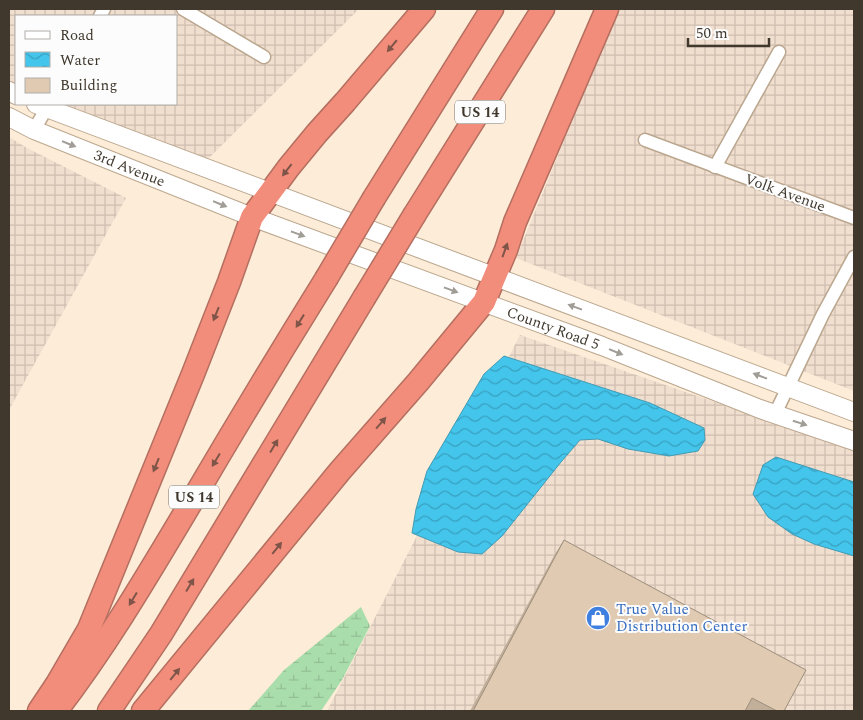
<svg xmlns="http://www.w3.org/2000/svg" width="863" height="720" viewBox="0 0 863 720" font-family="Spectral,serif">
<defs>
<pattern id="industrial-grid" width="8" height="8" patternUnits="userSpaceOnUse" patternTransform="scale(1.25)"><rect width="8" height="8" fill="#f0dece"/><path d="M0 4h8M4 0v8" fill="none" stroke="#cfbfb1"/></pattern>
<pattern id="wetland-marsh" width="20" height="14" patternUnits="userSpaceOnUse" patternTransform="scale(1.25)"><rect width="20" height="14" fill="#aaddac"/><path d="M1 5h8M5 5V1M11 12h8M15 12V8" fill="none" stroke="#93be94"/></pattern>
<pattern id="water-waves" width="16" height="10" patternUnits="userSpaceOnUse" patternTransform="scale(1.25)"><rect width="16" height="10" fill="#43c5ec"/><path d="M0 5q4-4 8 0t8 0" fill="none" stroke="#39a1c0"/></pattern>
</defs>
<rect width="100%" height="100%" fill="#fdecd7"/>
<g fill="url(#industrial-grid)">
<path d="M9 9H359L207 160 54 104H176V16H16V87L9 84Z"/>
<path d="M618 9H854V391L516 258Z"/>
<path d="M9 137 27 148 126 198 9 410Z"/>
<path d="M520 335 854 450V711H327Z"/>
</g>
<path fill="url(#wetland-marsh)" d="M361 607 370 626 342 680 321 711H248L284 670Z"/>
<g fill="url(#water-waves)" stroke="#429bb3">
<path d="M504 356 650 403 704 428 705 440 698 451 669 456 628 449 598 439 580 440 561 462 502 536 482 554 458 552 412 533 416 509 427 471 484 374Z"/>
<path d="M776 457 854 482V556L814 544 792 534 768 517 753 494 763 465Z"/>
</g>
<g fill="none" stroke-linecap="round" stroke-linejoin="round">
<g stroke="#bba78f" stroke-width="15">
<g id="street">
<path d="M183 9 264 57"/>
<path d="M100 16 104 9"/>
<path d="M34 130 49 104"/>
<path d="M645 140 854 218"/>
<path d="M715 167 779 52"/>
<path d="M775 414 823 314 854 257"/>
</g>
</g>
<g stroke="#bba78f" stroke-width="20">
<g id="secondary">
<path d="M9 91 16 95"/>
<path d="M36 104 854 412"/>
<path id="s1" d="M9 117 34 130 252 217 602 346 760 409 854 441"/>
</g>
</g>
<g stroke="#b46f60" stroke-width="25">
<g id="highway">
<path d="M374 198 492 9"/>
<path d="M415 214 543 9"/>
<path d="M39 711 57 684 89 629 193 374 229 282 252 217 289 167 317 133 345 102 424 9"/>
<path d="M56 711C107 645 149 573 192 501 236 426 280 353 326 279"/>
<path d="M109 711 161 634 364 298"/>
<path d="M143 711 340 471 418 382 484 302 506 250 515 222 607 9"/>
</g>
</g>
<use href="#street" stroke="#fff" stroke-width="12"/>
<use href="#secondary" stroke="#fff" stroke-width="18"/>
<use href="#highway" stroke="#f28c7b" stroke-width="22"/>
<g stroke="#b46f60" stroke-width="25" stroke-linecap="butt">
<g id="highway-bridge">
<path d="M326 279 374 198"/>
<path d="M364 298 415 214"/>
</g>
</g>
<use href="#highway-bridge" stroke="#f28c7b" stroke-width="22"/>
</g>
<path fill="#c1af99" d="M564 540 784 711H470L555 554Z"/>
<path fill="#e0cbb2" stroke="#9d8e7d" d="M564 540 806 670 784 711H777L752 698 745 711H473Z"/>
<defs><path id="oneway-solid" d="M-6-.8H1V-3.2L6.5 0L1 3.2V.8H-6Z" transform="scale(1.25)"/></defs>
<g fill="#7e5548">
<use href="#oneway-solid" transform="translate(392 46) rotate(130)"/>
<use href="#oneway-solid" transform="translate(287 170) rotate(128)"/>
<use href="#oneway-solid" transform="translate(505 250) rotate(-70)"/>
<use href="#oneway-solid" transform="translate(216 314) rotate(112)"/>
<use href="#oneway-solid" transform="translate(300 321) rotate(122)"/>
<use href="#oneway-solid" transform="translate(381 423) rotate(-49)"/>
<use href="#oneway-solid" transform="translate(274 446) rotate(-59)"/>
<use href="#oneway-solid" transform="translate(216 460) rotate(121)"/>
<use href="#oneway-solid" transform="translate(156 465) rotate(112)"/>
<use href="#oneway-solid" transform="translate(277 548) rotate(-51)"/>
<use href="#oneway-solid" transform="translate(190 585) rotate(-59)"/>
<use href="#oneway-solid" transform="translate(133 599) rotate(121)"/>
<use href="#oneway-solid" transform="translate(175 674) rotate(-51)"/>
</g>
<g fill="#a09c96">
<use href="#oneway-solid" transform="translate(69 144) rotate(22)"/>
<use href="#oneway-solid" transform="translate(220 204) rotate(22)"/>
<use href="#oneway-solid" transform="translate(298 234) rotate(20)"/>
<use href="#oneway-solid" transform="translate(451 290) rotate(20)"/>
<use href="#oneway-solid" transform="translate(575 307) rotate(-160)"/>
<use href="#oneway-solid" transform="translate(616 352) rotate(22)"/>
<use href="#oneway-solid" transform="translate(760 376) rotate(-159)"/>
<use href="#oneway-solid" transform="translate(800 423) rotate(18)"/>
</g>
<defs>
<g id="shop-disc" transform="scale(1.25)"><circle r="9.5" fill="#3f7fe0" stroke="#fcfcfc"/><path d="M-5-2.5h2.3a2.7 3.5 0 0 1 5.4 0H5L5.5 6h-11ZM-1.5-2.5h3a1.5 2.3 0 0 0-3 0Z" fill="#fff"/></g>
</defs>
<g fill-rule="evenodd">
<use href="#shop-disc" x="598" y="618"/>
</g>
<g text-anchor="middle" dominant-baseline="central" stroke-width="4" stroke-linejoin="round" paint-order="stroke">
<g fill="#fcfcfc" stroke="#78736b" stroke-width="1">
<rect x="455" y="100.5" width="50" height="23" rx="4"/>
<rect x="169" y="485.5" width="50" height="23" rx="4"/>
</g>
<g font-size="14" font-weight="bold" fill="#40382d">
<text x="480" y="112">US 14</text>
<text x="194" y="497">US 14</text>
</g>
<g font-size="15" fill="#40382d" stroke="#fcfcfc">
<text stroke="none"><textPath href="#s1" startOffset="131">3rd Avenue</textPath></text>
<text transform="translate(785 193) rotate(20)">Volk Avenue</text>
<text stroke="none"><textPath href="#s1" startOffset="584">County Road 5</textPath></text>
</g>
<g font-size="15" fill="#366cbe" stroke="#fcfcfc" text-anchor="start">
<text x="616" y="609">True Value<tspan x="616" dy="17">Distribution Center</tspan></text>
</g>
</g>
<rect width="863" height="720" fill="none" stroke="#40382d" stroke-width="20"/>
<rect x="15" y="15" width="162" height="90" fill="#fcfcfc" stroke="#b1aea9"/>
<rect x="25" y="31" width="25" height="8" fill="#ffffff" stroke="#b1aea9"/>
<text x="60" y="40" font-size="15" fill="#40382d">Road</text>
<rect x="25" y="52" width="25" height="15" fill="url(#water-waves)" stroke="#b1aea9"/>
<text x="60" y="65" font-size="15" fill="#40382d">Water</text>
<rect x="25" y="78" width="25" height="15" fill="#e0cbb2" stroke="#b1aea9"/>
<text x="60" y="90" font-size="15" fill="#40382d">Building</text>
<path d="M688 38v8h81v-8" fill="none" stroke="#40382d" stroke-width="2.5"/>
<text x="696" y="38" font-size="15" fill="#40382d" stroke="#fcfcfc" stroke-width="4" paint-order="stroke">50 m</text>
</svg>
